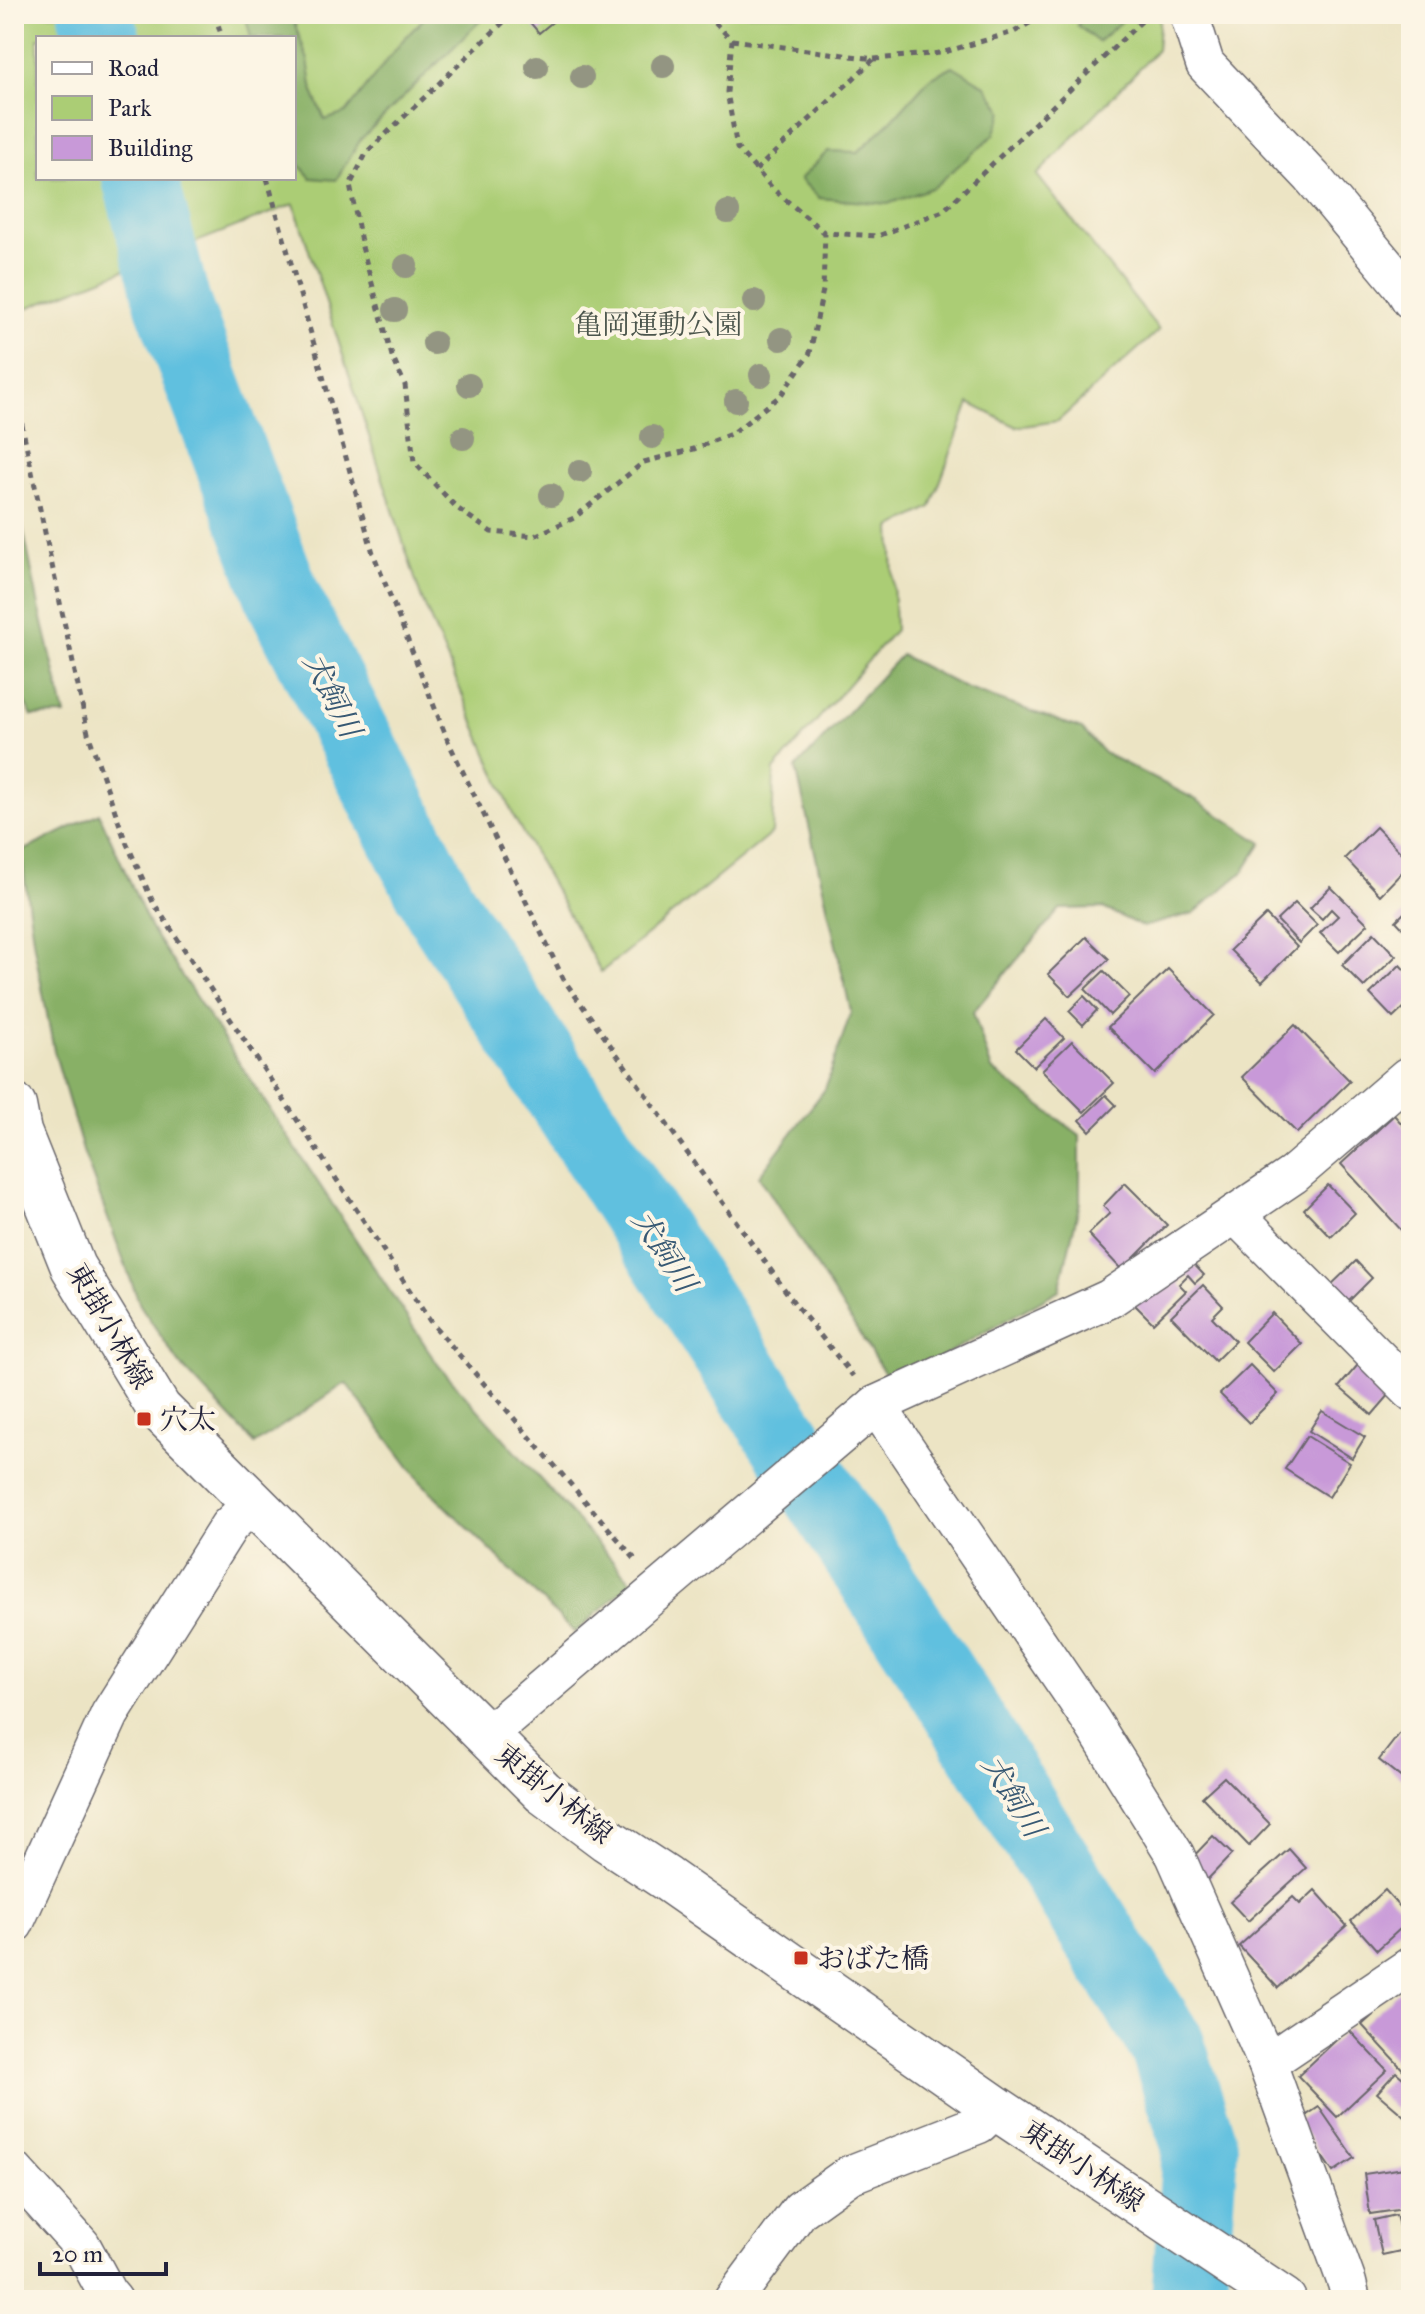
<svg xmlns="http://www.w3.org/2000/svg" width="1425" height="2314" viewBox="0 0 1425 2314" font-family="'IM FELL Great Primer','Noto Serif JP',serif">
<rect width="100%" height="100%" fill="#fcf5e5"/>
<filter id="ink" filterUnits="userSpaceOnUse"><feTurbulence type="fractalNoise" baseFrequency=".0125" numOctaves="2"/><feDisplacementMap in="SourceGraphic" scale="16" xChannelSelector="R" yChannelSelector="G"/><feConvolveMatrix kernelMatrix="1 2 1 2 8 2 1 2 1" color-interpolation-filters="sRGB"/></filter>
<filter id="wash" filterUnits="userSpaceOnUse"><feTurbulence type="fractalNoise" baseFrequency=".006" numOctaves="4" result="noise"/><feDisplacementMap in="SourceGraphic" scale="32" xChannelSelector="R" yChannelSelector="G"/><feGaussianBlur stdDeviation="1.8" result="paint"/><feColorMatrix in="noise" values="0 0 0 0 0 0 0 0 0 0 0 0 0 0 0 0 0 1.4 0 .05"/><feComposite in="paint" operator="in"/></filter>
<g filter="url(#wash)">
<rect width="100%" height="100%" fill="#ece4c4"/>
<path fill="#abcd75" stroke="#667858" stroke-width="2" fill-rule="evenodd" d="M14 14H1160L1157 50 1037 175 1159 330 1058 421 1017 427 969 403 931 507 891 528 895 630 774 770 772 833 601 972 514 817 421 597 294 204 14 313ZM38 38H294V178H38Z"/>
<g fill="#88b066" stroke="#556950" stroke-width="2">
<path d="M245 14H291L308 60 313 92 325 120 346 113 403 40 428 14H487L361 139 336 180 311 178 294 159V38H251Z"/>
<path d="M1087 14H1130L1098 42 1077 25Z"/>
<path d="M953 66 986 86 1003 111 994 135 934 187 888 204 819 198 800 179 828 151 858 152 892 120 930 78Z"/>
<path d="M14 485 39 606 65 715 32 716 14 682Z"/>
<path d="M901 655 965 688 1082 729 1104 753 1195 799 1262 843 1244 871 1194 913 1143 927 1103 908 1060 909 973 1012 992 1070 1080 1135V1202L1059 1290 892 1385 759 1176 825 1089 851 1012 796 768Z"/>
<path d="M99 813 151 929 439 1366 632 1582 575 1633 420 1481 346 1383 255 1444 179 1363 140 1305 83 1151 54 1051 34 946 21 852Z"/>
</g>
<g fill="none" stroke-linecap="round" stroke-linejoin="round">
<g stroke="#61c0df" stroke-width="76">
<path d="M96 14 102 38"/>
<path d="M140 178 173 304 284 600 442 909 945 1686 1167 2045 1200 2147 1189 2300"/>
</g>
</g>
<g id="blocks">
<g fill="#c899d8">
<path d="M523 14H562L539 33Z"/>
<path d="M1376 827 1411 863 1380 895 1345 858Z"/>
<path d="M1331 887 1368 924 1339 952 1320 933 1338 916 1331 909 1322 919 1310 908Z"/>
<path d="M1295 903 1317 925 1299 943 1277 920Z"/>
<path d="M1411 906V937L1396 921Z"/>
<path d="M1266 915 1297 947 1262 982 1230 950Z"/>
<path d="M1374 933 1396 956 1364 987 1342 965Z"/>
<path d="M1086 937 1109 959 1070 996 1048 974Z"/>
<path d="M1400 965 1411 977V1001L1393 1018 1370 994Z"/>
<path d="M1168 969 1214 1015 1155 1074 1108 1027Z"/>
<path d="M1104 971 1129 996 1110 1015 1085 989Z"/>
<path d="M1084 996 1097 1010 1083 1025 1069 1011Z"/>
<path d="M1046 1019 1064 1038 1034 1067 1016 1049Z"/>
<path d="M1295 1025 1350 1081 1297 1133 1242 1077Z"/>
<path d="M1072 1041 1114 1083 1084 1112 1042 1070Z"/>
<path d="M1106 1095 1116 1105 1090 1131 1080 1120Z"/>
<path d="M1394 1115 1411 1134V1241L1341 1164Z"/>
<path d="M1125 1183 1167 1225 1122 1270 1088 1234 1110 1213 1103 1206Z"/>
<path d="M1328 1185 1355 1213 1331 1237 1304 1209Z"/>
<path d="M1186 1256 1204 1275 1195 1283 1188 1275 1179 1284 1186 1291 1153 1323 1128 1298Z"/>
<path d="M1356 1261 1372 1278 1347 1303 1330 1286Z"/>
<path d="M1203 1285 1223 1306 1212 1317 1235 1341 1215 1361 1171 1316Z"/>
<path d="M1272 1313 1302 1344 1274 1372 1244 1342Z"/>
<path d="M1363 1359 1396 1387 1372 1415 1339 1387Z"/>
<path d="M1250 1365 1278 1394 1249 1423 1220 1394Z"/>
<path d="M1322 1411 1365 1437 1352 1458 1309 1431Z"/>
<path d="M1307 1436 1350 1463 1329 1497 1285 1469Z"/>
<path d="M1411 1719V1769L1403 1779 1379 1760Z"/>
<path d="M1224 1777 1270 1824 1249 1846 1202 1797Z"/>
<path d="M1213 1836 1232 1854 1206 1881 1187 1863Z"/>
<path d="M1289 1849 1306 1868 1248 1921 1230 1902Z"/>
<path d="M1315 1890 1347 1926 1278 1988 1239 1946 1293 1897 1300 1904Z"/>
<path d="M1385 1890 1411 1919 1377 1950 1351 1921Z"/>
<path d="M1405 1986 1411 1992V2070L1407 2074 1362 2025Z"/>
<path d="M1348 2029 1387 2070 1337 2117 1298 2076Z"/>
<path d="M1396 2072 1411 2085V2122L1377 2093Z"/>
<path d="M1319 2107 1354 2158 1333 2172 1298 2121Z"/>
<path d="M1411 2167V2208L1370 2214 1364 2174Z"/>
<path d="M1396 2215 1405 2250 1382 2255 1374 2220Z"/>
</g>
</g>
</g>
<g filter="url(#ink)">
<use href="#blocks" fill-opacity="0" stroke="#69666b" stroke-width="2"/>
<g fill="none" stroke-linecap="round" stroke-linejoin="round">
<g stroke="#69666b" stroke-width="41">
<g id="minor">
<path d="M1189 14 1205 64 1312 177 1401 284 1411 300"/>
<path d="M1235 1214 1411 1391"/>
<path d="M876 1405 1092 1722 1175 1855 1267 2063 1347 2283 1351 2300"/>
<path d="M485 1737 876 1405 1109 1299 1293 1175 1407 1077H1411"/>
<path d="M14 1924 110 1714 229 1526 253 1503"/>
<path d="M1267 2063 1411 1966"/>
<path d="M14 2171 81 2245 107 2293 113 2300"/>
<path d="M733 2300 800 2210 849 2175 979 2124 996 2108"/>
</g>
</g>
<g stroke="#69666b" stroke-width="47">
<path id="secondary" d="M14 1106 19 1132 73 1267 159 1409 543 1792 606 1839 667 1879 996 2108 1284 2300"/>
</g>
<g stroke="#69666b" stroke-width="5" stroke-dasharray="6 6" stroke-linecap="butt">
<path d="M215 14 222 38"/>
<path d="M512 14 367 152 350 185 362 247 392 356 405 385 414 462 457 508 491 532 534 536 574 518 644 462 694 449 733 433 781 395 810 353 823 290 825 233"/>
<path d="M706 14 732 40 727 92 737 148 773 189 825 233 878 236 943 211 1148 15"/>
<path d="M732 40 874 59 756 170"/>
<path d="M874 59 941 53 1014 32 1045 14"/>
<path d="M267 178 373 553 448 741 564 980 795 1304 853 1376"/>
<path d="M14 388 88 733 124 837 153 902 430 1321 635 1559"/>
</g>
<use href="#minor" stroke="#fff" stroke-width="38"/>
<use href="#secondary" stroke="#fff" stroke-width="44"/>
</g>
<g fill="#939582">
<circle cx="663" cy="66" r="12"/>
<circle cx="537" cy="67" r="12"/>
<circle cx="582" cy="77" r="12"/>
<circle cx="728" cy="212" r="12"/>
<circle cx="406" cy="266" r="12"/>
<circle cx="754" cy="301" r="12"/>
<circle cx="395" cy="310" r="12"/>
<circle cx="781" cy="339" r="12"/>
<circle cx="434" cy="343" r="12"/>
<circle cx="761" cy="375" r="12"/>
<circle cx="469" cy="385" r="12"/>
<circle cx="736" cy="401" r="12"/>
<circle cx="652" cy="437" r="12"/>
<circle cx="463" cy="438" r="12"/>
<circle cx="580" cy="471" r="12"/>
<circle cx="551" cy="495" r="12"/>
</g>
</g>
<g fill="#c8321e" stroke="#fcf5e5" stroke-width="3">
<rect x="136" y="1411" width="16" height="16" rx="4"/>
<rect x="793" y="1950" width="16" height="16" rx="4"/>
</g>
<g text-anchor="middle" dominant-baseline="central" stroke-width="8" stroke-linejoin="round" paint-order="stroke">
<g font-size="28" fill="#4b554c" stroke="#fcf5e5">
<text x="658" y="324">亀岡運動公園</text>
</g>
<g font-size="28" fill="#22223b" stroke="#fcf5e5">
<text transform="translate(110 1326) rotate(60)">東掛小林線</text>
<text transform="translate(554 1794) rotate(39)">東掛小林線</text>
<text transform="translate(1083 2166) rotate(34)">東掛小林線</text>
</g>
<g font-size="28" fill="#22223b" stroke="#fcf5e5" text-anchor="start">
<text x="160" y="1419">穴太</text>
<text x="817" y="1958">おばた橋</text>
</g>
<g font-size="30" font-style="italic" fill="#385974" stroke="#fcf5e5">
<text transform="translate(332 695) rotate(63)">犬飼川</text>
<text transform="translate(664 1251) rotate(57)">犬飼川</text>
<text transform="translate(1013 1796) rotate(58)">犬飼川</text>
</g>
</g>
<rect width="1425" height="2314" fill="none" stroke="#fcf5e5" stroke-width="48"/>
<rect x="36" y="36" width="260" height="144" fill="#fcf5e5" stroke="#a5a1a1" stroke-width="2"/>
<rect x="52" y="62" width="40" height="12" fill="#ffffff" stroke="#a5a1a1" stroke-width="2"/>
<text x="108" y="76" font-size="24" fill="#22223b">Road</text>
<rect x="52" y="96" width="40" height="24" fill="#abcd75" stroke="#a5a1a1" stroke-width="2"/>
<text x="108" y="116" font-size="24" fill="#22223b">Park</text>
<rect x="52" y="136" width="40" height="24" fill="#c899d8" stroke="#a5a1a1" stroke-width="2"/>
<text x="108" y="156" font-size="24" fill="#22223b">Building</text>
<path d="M40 2262v12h126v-12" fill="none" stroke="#22223b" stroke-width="4"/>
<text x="52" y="2262" font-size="24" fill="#22223b" stroke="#fcf5e5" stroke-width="6" paint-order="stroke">20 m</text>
</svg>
